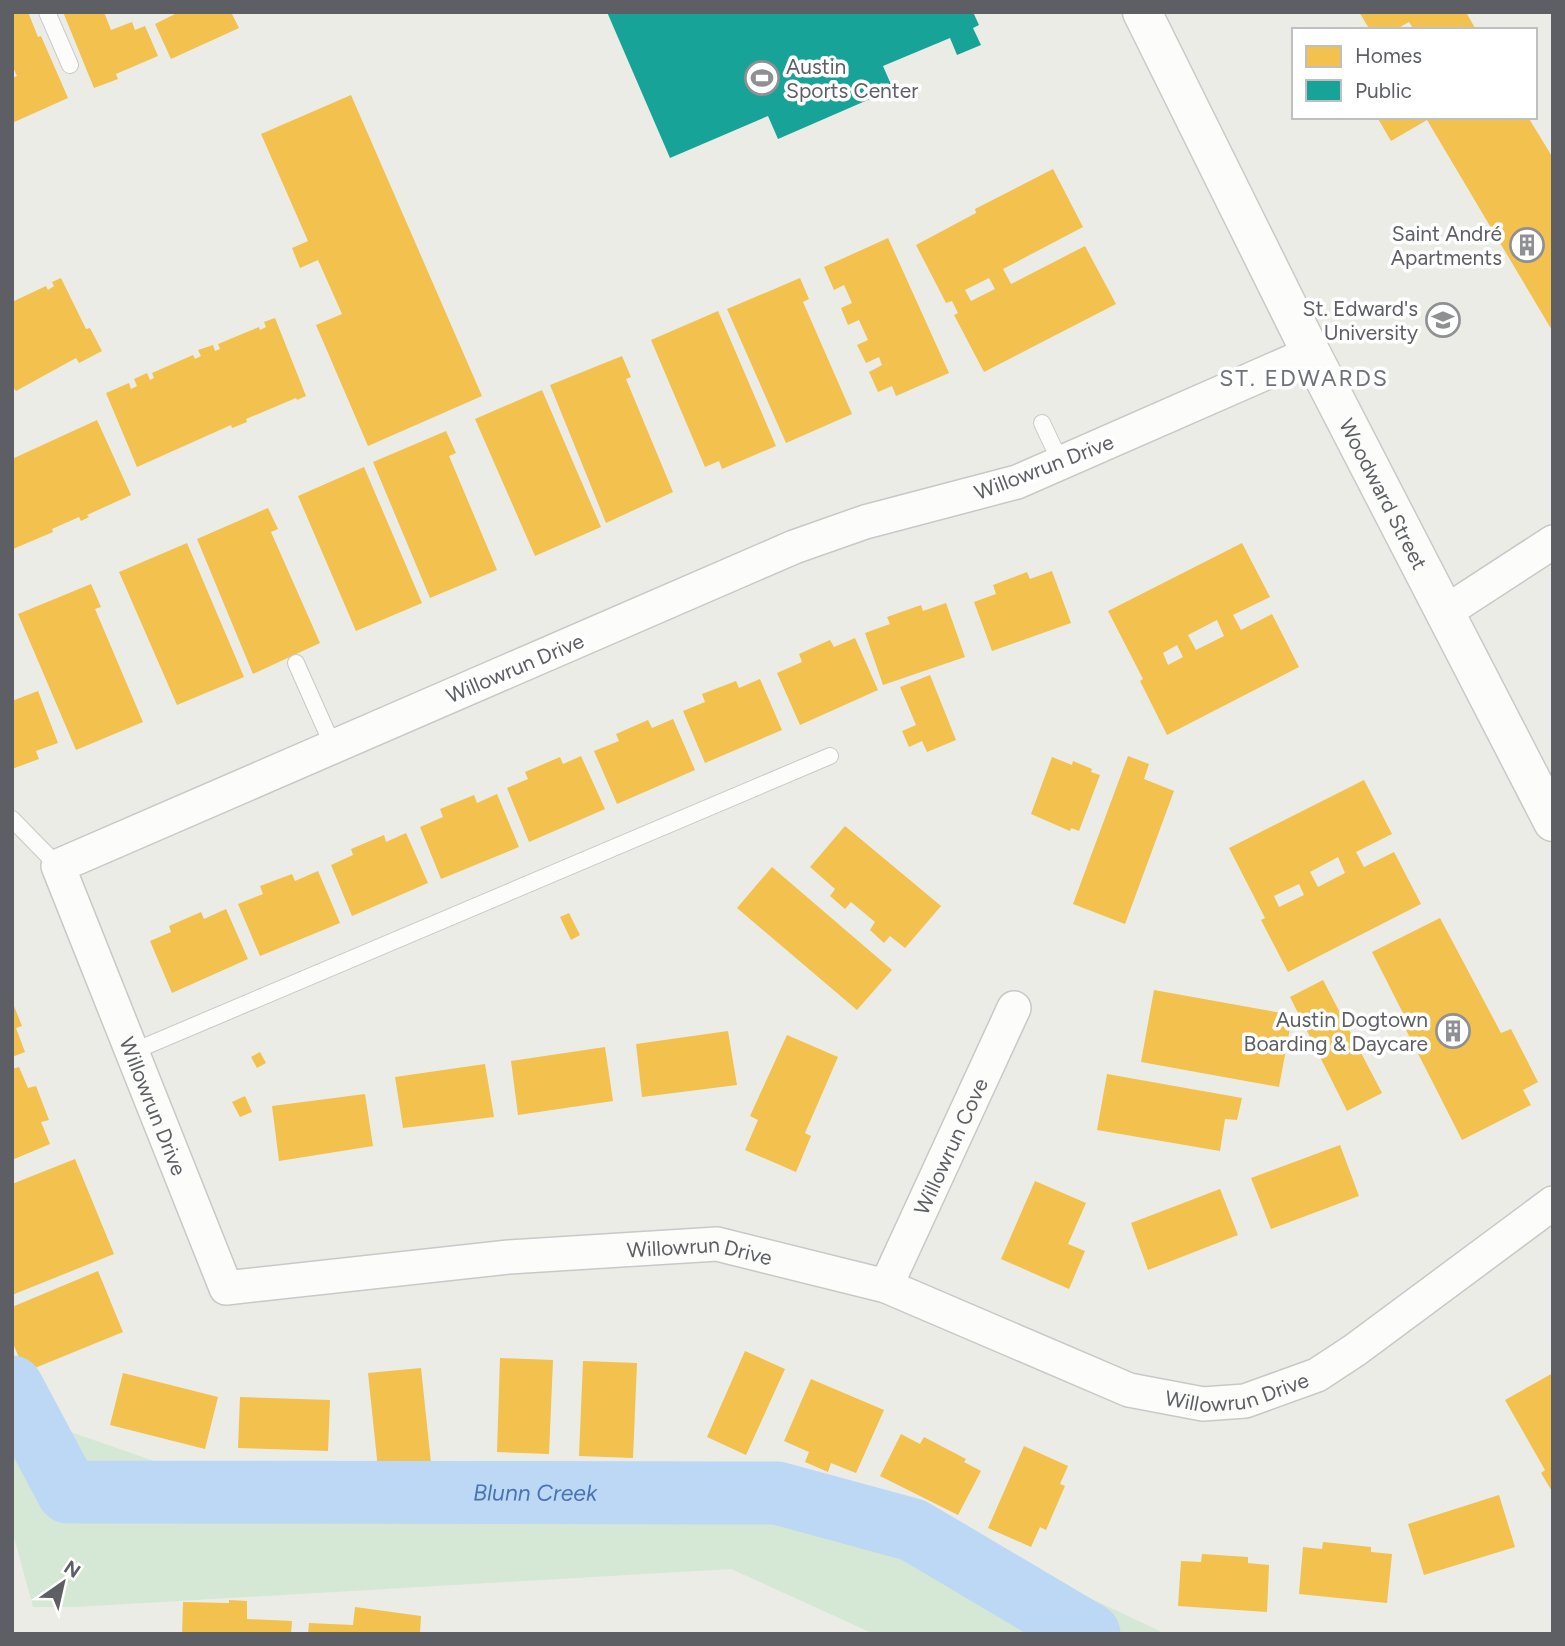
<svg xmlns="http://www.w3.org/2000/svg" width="1565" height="1646" viewBox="0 0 1565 1646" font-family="Figtree,sans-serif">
<rect width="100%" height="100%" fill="#ecece7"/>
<path fill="#d5e8d5" d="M12 1355 48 1424 174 1468 749 1480 813 1491 921 1518 1166 1634H874L731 1569 76 1607H33L12 1530Z"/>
<g fill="#f2c14e" fill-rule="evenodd">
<path d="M12 12H28L38 37 41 36 68 98 12 123V78L17 76 12 65Z"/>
<path d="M63 12H104L111 30 132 22 135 30 145 26 158 56 116 74 118 79 94 88Z"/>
<path d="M179 12H231L239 28 171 59 155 24Z"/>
<path d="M1359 12H1466L1476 30H1414L1409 22 1395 30H1370Z"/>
<path d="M351 95 482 396 368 446 316 325 342 314 318 260 300 268 292 248 308 241 261 134Z"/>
<path d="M1377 117H1528L1553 158V332L1427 120 1391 141Z"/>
<path d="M1053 169 1083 227 1003 269 1011 284 1085 246 1116 304 984 372 954 315 958 313 952 301 946 303 916 245 976 213 975 209ZM989 278 995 289 971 301 965 290Z"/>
<path d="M888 238 949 373 896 396 892 386 878 392 869 372 882 365 879 357 866 363 857 345 868 340 859 320 848 325 841 308 852 303 844 285 834 290 824 267Z"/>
<path d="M61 278 86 329 90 328 102 351 79 363 76 358 16 391 12 386V302L46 286 48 290 54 286 52 282Z"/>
<path d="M800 278 809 299 803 302 852 414 786 443 727 309Z"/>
<path d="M718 311 776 446 722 469 719 461 705 467 651 340Z"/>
<path d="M275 318 306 396 297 400 296 398 246 419 247 422 232 428 231 425 137 467 106 393 129 383 131 389 137 386 134 379 147 373 150 380 154 378 152 373 193 355 195 359 201 356 198 350 213 345 215 351 220 349 218 344 259 327 260 330 266 327 264 322Z"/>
<path d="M622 356 631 377 626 379 673 492 606 523 550 385Z"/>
<path d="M542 390 601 527 535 556 475 419Z"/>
<path d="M97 420 131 495 87 515 89 517 81 521 79 517 52 529 53 532 13 549 12 459Z"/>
<path d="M446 431 456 453 449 456 497 570 430 598 373 462Z"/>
<path d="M364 467 422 603 356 631 298 496Z"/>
<path d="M268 508 278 529 271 532 320 643 253 674 197 539Z"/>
<path d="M187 543 244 677 177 705 119 572Z"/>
<path d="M1242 543 1270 597 1233 615 1241 630 1272 614 1299 667 1167 735 1140 681 1143 679 1108 611ZM1217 620 1224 636 1196 650 1188 635ZM1177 645 1183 657 1168 665 1163 653Z"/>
<path d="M1052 571 1071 623 992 651 974 602 996 594 993 585 1027 572 1030 579Z"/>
<path d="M91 584 101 607 95 609 143 722 76 750 18 614Z"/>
<path d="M946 603 965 657 883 685 865 633 890 624 887 617 921 605 923 611Z"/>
<path d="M855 638 878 690 800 725 777 673 802 662 799 654 830 640 834 647Z"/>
<path d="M930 675 956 740 927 752 922 741 909 747 902 731 916 725 900 687Z"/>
<path d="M760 679 782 730 705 763 683 711 705 702 702 694 736 681 739 688Z"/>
<path d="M38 691 58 743 36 751 39 759 12 769V701Z"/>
<path d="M673 719 695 770 617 804 594 751 619 741 616 734 648 720 652 728Z"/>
<path d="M581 756 605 809 529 842 507 788 528 779 525 772 560 757 563 764Z"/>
<path d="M1128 756 1149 764 1144 779 1174 791 1125 924 1073 904Z"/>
<path d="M1052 757 1072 765 1073 761 1092 769 1091 772 1100 775 1079 831 1071 828 1070 831 1031 814Z"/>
<path d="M1364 780 1392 834 1356 852 1364 867 1394 852 1421 904 1288 972 1261 920 1265 918 1229 848ZM1338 857 1345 873 1318 887 1310 872ZM1299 884 1304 895 1279 907 1274 896Z"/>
<path d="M497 794 519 847 441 879 420 827 443 817 440 809 474 795 477 803Z"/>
<path d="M845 826 941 906 905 948 890 936 884 943 870 930 875 922 851 902 845 909 830 896 835 889 810 867Z"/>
<path d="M406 833 428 883 352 916 331 865 353 855 351 849 384 835 386 842Z"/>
<path d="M772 867 892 970 857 1010 737 908Z"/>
<path d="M318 871 340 923 260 956 238 904 263 894 260 886 292 874 295 881Z"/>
<path d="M226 909 248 959 172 993 150 941 171 932 169 926 201 912 204 919Z"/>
<path d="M569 913 580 935 571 940 560 917Z"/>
<path d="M1440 918 1501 1033 1511 1029 1538 1082 1523 1090 1531 1105 1462 1140 1404 1026 1408 1023 1372 952Z"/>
<path d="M1323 980 1382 1093 1347 1111 1290 997Z"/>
<path d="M1154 990 1287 1014 1285 1022 1291 1023 1279 1087 1141 1062Z"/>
<path d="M12 1001 22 1026 16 1028 25 1052 12 1057Z"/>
<path d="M728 1031 737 1085 642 1097 636 1044Z"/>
<path d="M787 1035 838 1057 805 1133 811 1136 796 1172 745 1150 758 1120 750 1116Z"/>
<path d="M605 1047 613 1101 518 1115 511 1061Z"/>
<path d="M260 1052 266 1063 257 1068 251 1057Z"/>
<path d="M485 1064 494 1117 403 1128 395 1077Z"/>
<path d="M19 1067 28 1088 36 1086 49 1120 41 1122 50 1144 12 1160V1069Z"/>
<path d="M1107 1074 1242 1098 1237 1120 1225 1119 1220 1151 1097 1130Z"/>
<path d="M365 1094 373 1146 279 1161 272 1106Z"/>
<path d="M245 1096 252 1112 240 1117 232 1102Z"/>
<path d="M1340 1145 1359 1196 1271 1229 1251 1178Z"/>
<path d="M75 1159 114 1254 12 1295V1184Z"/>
<path d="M1035 1181 1086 1203 1068 1244 1085 1251 1069 1289 1001 1259Z"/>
<path d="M1220 1189 1238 1235 1148 1270 1131 1223Z"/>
<path d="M98 1271 123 1332 25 1372 12 1341V1307Z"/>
<path d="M745 1351 785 1369 746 1455 707 1437Z"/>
<path d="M500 1358 553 1360 549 1454 497 1452Z"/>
<path d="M583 1361 637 1363 633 1458 579 1456Z"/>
<path d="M421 1368 431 1463 378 1469 368 1373Z"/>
<path d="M123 1373 218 1397 205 1449 110 1425Z"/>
<path d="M1553 1373V1493L1541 1473 1545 1470 1505 1400Z"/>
<path d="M811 1379 884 1410 856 1473 831 1463 828 1472 805 1462 809 1452 784 1441Z"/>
<path d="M240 1397 330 1400 328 1451 238 1448Z"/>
<path d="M901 1434 920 1444 924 1437 966 1459 964 1462 981 1471 958 1515 880 1476Z"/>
<path d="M1024 1446 1068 1466 1060 1484 1065 1486 1046 1530 1040 1527 1031 1547 988 1528Z"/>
<path d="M1499 1495 1515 1547 1424 1575 1408 1524Z"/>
<path d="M1323 1542 1371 1547V1552L1392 1554 1387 1603 1299 1594 1303 1547 1322 1549Z"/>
<path d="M1202 1554 1248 1557V1563L1269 1565 1267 1612 1178 1606 1181 1561 1201 1562Z"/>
<path d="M229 1600 247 1601V1619L292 1621 291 1634H182L183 1602 229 1603Z"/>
<path d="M355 1607 421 1616 420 1634H308L309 1623 353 1625Z"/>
</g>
<path fill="#17a398" d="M607 12H973L979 25 973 28 981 45 957 55 950 38 883 66 893 89 778 139 768 116 670 158Z"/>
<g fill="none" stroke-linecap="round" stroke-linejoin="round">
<path stroke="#bdd8f4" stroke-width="63" id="s1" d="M12 1387 68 1492 777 1493 913 1530 1089 1634"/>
<g stroke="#c8c8c8" stroke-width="18">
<g id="lane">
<path d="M47 12 70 65"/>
<path d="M1042 423 1061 463"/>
<path d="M296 663 333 746"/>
<path d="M12 819 58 866"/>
<path d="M132 1052 830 756"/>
</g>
</g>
<g stroke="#c8c8c8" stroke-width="36">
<g id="street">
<path id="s2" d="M1311 353 1017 482 865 522 794 547 58 866 226 1288 509 1257 717 1244 886 1286 1129 1390 1203 1404 1245 1401 1317 1375 1355 1350 1553 1203"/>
<path d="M1444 613 1553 542"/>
<path id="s3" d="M886 1286 1014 1008"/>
</g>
</g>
<g stroke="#c9c9c9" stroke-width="41">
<g id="secondary">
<path id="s4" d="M1142 12 1311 353 1553 822"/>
</g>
</g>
<use href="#lane" stroke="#fcfcfb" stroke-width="16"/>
<use href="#street" stroke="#fcfcfb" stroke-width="33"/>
<use href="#secondary" stroke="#fcfcfb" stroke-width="38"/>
</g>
<defs>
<g id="stadium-ring" transform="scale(1.75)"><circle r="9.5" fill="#fff" stroke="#8f9092" stroke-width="1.5"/><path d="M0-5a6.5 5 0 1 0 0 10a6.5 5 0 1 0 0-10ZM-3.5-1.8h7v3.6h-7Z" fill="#8f9092"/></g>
<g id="building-ring" transform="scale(1.75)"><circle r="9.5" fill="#fff" stroke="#8f9092" stroke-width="1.5"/><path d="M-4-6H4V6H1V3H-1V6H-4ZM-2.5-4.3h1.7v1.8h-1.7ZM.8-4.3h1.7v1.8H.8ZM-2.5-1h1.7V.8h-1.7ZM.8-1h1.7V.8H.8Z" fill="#8f9092"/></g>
<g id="university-ring" transform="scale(1.75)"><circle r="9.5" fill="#fff" stroke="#8f9092" stroke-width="1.5"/><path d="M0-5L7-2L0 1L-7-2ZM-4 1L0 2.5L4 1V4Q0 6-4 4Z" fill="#8f9092"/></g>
</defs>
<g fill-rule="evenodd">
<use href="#stadium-ring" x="762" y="78"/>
<use href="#building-ring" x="1527" y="245"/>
<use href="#university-ring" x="1443" y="320"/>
<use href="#building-ring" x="1453" y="1031"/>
</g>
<g text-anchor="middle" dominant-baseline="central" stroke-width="7" stroke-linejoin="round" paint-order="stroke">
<g font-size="21" fill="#5d5f64" stroke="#fff" text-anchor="end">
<text x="786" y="66" text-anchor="start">Austin<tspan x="786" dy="24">Sports Center</tspan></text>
<text x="1502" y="233">Saint André<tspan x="1502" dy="24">Apartments</tspan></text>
<text x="1418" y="308">St. Edward's<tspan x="1418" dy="24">University</tspan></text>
<text x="1428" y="1019">Austin Dogtown<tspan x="1428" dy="24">Boarding &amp; Daycare</tspan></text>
</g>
<g font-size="21" fill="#5d5f64" stroke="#fff">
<text transform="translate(1044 467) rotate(-21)">Willowrun Drive</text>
<text stroke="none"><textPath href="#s4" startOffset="539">Woodward Street</textPath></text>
<text transform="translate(515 668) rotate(-23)">Willowrun Drive</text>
<text stroke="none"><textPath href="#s2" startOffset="1614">Willowrun Drive</textPath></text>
<text stroke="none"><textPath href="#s3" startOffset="154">Willowrun Cove</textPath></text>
<text stroke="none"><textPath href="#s2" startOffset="2286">Willowrun Drive</textPath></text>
<text stroke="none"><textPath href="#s2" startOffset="2852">Willowrun Drive</textPath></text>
</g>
<g font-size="23" letter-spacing="2" fill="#6e7176" stroke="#fff">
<text x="1304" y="378">ST. EDWARDS</text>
</g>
<g font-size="23" font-style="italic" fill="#4974b4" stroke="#fff">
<text stroke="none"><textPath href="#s1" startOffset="586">Blunn Creek</textPath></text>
</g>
</g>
<rect width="1565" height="1646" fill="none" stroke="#5d5f64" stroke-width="28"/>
<rect x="1292" y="28" width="245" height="91" fill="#ffffff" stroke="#bebfc1" stroke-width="2"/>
<rect x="1306" y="46" width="35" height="21" fill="#f2c14e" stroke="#bebfc1" stroke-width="2"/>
<text x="1355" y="63" font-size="21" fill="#5d5f64">Homes</text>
<rect x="1306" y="80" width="35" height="21" fill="#17a398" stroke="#bebfc1" stroke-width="2"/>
<text x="1355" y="98" font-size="21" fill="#5d5f64">Public</text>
<g transform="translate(63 1583) rotate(34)" stroke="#ffffff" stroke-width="5" paint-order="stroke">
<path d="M0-5L12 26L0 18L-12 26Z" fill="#5d5f64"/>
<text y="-10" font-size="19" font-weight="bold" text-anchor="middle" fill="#5d5f64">N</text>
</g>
</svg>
